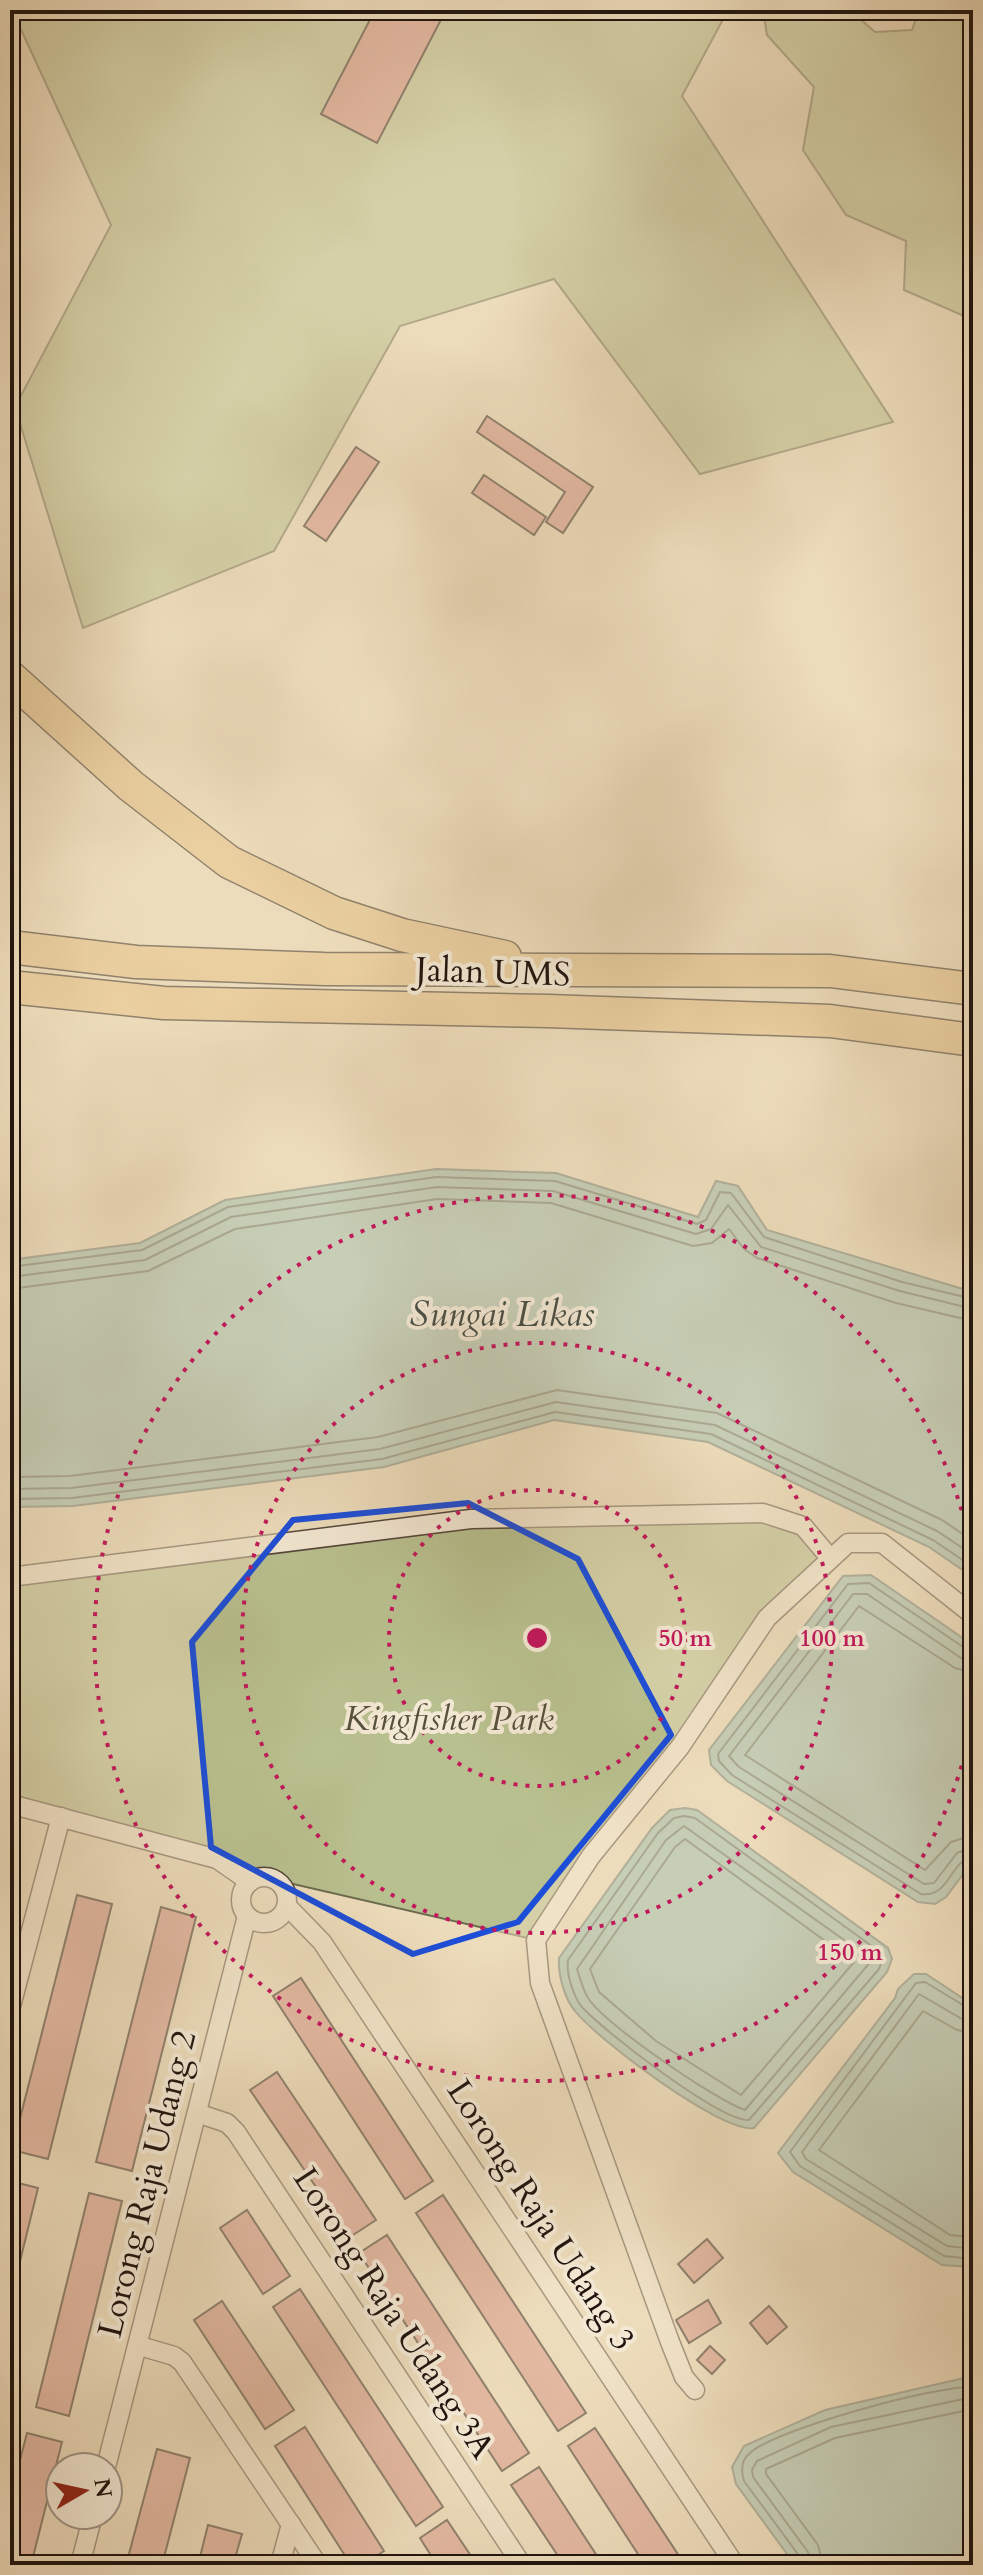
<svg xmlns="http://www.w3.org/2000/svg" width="983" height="2575" viewBox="0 0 983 2575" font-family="Cardo,serif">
<rect width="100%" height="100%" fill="#eddcbb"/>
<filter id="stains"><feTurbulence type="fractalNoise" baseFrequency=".0025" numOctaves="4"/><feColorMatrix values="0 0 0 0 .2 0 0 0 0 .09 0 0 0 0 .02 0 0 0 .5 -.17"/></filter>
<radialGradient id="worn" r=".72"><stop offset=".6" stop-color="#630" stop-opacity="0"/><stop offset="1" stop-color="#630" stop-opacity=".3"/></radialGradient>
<g fill="#b9c08f" stroke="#6c6a4f" stroke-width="2">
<path d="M12 10H728L682 96 893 422 700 474 554 279 400 326 274 551 83 628 15 407 111 225Z"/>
<path d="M763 10H850L875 32 912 30 919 10H973V328L962 315 904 290 906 241 846 215 803 150 814 87 767 35Z"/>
<path d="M724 1515 803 1526 830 1558 767 1618 536 1940 263 1877 250 1882 217 1858 10 1804V1577L471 1519Z"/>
</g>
<g fill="#99bcaf" stroke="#69796f" stroke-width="2">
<path d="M436 1169 556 1173 698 1217 716 1181 738 1186 767 1230 973 1292V1577L929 1547 708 1442 554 1420 384 1467 73 1506 10 1507V1260L140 1243 225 1200Z"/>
<path d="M871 1575 973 1645V1861L946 1897 935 1904 918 1902 727 1781 711 1765 709 1750 843 1576Z"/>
<path d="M685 1808 697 1810 888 1948 892 1959 887 1972 754 2128C721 2133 597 2039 575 2011 564 1998 558 1974 559 1958L652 1828 670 1810Z"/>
<path d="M914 1974H926L973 2005V2267L942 2265 793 2172 778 2153 895 1998 898 1989Z"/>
<path d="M964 2378 973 2380V2565H795L736 2484 732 2467 744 2446 825 2410Z"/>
</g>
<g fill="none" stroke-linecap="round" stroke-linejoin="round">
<g stroke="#5c685f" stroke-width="2">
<path d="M10 1267 142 1250 228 1207 436 1177 555 1181 697 1224 706 1220 720 1192 731 1193 764 1237 902 1282 973 1299"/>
<path d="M10 1277 145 1260 231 1217 437 1187 553 1191 696 1234 711 1229 728 1205 761 1247 900 1291 973 1309"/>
<path d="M10 1289 148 1271 235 1229 437 1199 551 1203 693 1246 712 1243 729 1229 744 1249 757 1258 896 1303 973 1321"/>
<path d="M10 1477 70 1476 378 1437 557 1390 717 1413 942 1520 973 1541"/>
<path d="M10 1489 71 1488 380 1449 556 1402 715 1425 937 1531 973 1555"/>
<path d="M10 1499 72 1498 382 1459 555 1412 711 1434 933 1540 973 1567"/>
<path d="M973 1650 966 1649 869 1583 848 1584 718 1754 719 1761 732 1775 921 1894C950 1898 949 1861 973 1857"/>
<path d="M973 1660 961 1658 867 1594H853L729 1756 739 1767 924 1884 934 1883 957 1853 973 1847"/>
<path d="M973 1673 955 1668 859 1606 745 1755 925 1870 951 1842 973 1835"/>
<path d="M684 1816 695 1818 880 1952 883 1958 879 1969 749 2120C721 2122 602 2030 581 2006 573 1995 566 1973 568 1960L658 1833 674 1818Z"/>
<path d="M684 1826 872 1960 745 2110C715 2100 605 2024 588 1998 583 1990 580 1978 577 1969L666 1840Z"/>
<path d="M685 1839 854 1962 741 2095 656 2041 599 1992 590 1969 675 1847Z"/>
<path d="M973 2011 925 1982 916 1983 790 2152 800 2166 944 2256 973 2259"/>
<path d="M973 2021 962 2019 919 1994 802 2152 806 2159 947 2246 973 2249"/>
<path d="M973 2033 957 2030 923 2011 819 2150 950 2235 973 2237"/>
<path d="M801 2565 800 2557 744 2481C741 2471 741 2460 750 2453 776 2429 938 2385 973 2387"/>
<path d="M811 2565 808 2552 753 2477 752 2470 757 2461 831 2427 973 2397"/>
<path d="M823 2565 818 2545 766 2474V2469L835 2438 973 2409"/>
</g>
</g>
<g fill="#d78e83" stroke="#20140f" stroke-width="2">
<path d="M375 10H446L377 143 321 114Z"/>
<path d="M487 416 593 487 563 533 546 522 565 492 477 432Z"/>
<path d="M356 447 379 462 326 541 304 526Z"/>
<path d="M484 475 546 517 534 535 472 493Z"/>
<path d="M77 1895 112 1904 48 2159 12 2150Z"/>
<path d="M161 1907 196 1917 132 2171 96 2162Z"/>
<path d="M301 1978 433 2181 405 2199 273 1996Z"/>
<path d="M277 2072 376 2220 350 2237 250 2090Z"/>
<path d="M10 2181 38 2188 10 2302Z"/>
<path d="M89 2193 122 2201 69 2416 36 2407Z"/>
<path d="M443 2195 586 2413 558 2431 416 2213Z"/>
<path d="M247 2210 290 2276 263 2294 220 2228Z"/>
<path d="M387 2235 529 2453 502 2471 359 2253Z"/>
<path d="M707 2239 723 2258 694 2283 678 2264Z"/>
<path d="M300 2289 443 2507 416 2526 273 2307Z"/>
<path d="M708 2300 721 2323 689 2343 676 2320Z"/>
<path d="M222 2301 294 2410 265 2429 194 2320Z"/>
<path d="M769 2306 787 2327 767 2344 750 2323Z"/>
<path d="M710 2346 725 2360 712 2374 697 2360Z"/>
<path d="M305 2427 384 2551 362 2565H351L275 2446Z"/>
<path d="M595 2428 685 2565H645L568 2446Z"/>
<path d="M27 2433 62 2442 31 2565H10V2499Z"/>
<path d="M157 2449 190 2458 162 2565H126Z"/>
<path d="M539 2467 603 2565H564L511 2485Z"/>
<path d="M447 2520 477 2565H437L420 2538Z"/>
<path d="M208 2525 242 2534 233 2565H198Z"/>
</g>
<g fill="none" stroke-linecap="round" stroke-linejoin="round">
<g stroke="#53463a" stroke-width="21">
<g id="street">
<path d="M10 1577 471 1519 763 1513 803 1526 830 1558"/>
<path d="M10 1804 217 1859 250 1882"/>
<circle cx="264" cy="1900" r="23"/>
<path d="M287 1906 322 1942 735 2565"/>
<path d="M10 2010 61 1817"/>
<path d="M197 2113 227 2123 236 2132 522 2565"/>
<path d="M140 2346 174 2356 182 2362 318 2565"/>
<path d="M695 2390 684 2377 670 2342 540 1983 536 1940 591 1856 680 1747 767 1618 848 1543H882L973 1615"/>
<path d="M106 2467 247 1916"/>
<path d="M80 2565 93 2515"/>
<path d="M280 2565 291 2524"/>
</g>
</g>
<g stroke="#20140f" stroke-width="35">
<g id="highway">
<path d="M10 677 131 786 229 862 334 913 402 935 505 957"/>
<path d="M10 947 136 962 324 969 830 971 973 989"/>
<path d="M10 987 164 1003 548 1011 830 1021 973 1040"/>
</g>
</g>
<use href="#street" stroke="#f3e8d3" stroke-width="18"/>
<use href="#highway" stroke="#e6be7e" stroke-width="32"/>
</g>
<path d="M0 0H983V2575H0ZM468 1503 578 1559 671 1735 518 1922 413 1954 211 1847 192 1642 293 1520Z" fill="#eddcbb" fill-opacity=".55" fill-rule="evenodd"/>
<path fill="none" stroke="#1d4ed8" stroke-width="6" stroke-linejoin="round" d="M468 1503 578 1559 671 1735 518 1922 413 1954 211 1847 192 1642 293 1520Z"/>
<g fill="none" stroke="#c2185b" stroke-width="4" stroke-dasharray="4 8">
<circle cx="537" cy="1638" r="148"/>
<circle cx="537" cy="1638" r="295"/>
<path d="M973 1719A443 443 0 1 1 973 1557"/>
</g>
<g text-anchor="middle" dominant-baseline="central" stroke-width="8" stroke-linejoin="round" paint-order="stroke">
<g font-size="34" fill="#20140f" stroke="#f3e8d3">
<text transform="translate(493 972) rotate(2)">Jalan UMS</text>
<text transform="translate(147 2184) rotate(-76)">Lorong Raja Udang 2</text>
<text transform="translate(541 2215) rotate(57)">Lorong Raja Udang 3</text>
<text transform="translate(394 2313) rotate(57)">Lorong Raja Udang 3A</text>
</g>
<g font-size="34" font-style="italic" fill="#56503c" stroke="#f3e8d3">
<text x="449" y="1719">Kingfisher Park</text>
</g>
<g font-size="36" font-style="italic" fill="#4a4f47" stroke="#f3e8d3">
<text x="502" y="1314">Sungai Likas</text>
</g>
</g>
<circle cx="537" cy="1638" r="12" fill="#c2185b" stroke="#f3e8d3" stroke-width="4"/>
<g font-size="24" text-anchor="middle" font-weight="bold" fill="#c2185b" stroke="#f3e8d3" stroke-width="8" stroke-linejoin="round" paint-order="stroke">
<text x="685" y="1646">50 m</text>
<text x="832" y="1646">100 m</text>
<text x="850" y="1960">150 m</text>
</g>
<rect width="983" height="2575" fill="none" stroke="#eddcbb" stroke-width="40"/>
<rect x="12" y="12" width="959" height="2551" fill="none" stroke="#20140f" stroke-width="4"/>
<rect x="20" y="20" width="943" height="2535" fill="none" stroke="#20140f" stroke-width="2"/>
<g transform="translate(84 2491) rotate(81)"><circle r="38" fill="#f3e8d3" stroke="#9f9385" stroke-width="2"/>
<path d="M0-6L14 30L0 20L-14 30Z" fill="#8f2418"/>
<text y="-12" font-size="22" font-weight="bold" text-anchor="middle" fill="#20140f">N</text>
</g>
<rect width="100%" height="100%" filter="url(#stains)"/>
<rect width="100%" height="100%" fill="url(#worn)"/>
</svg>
